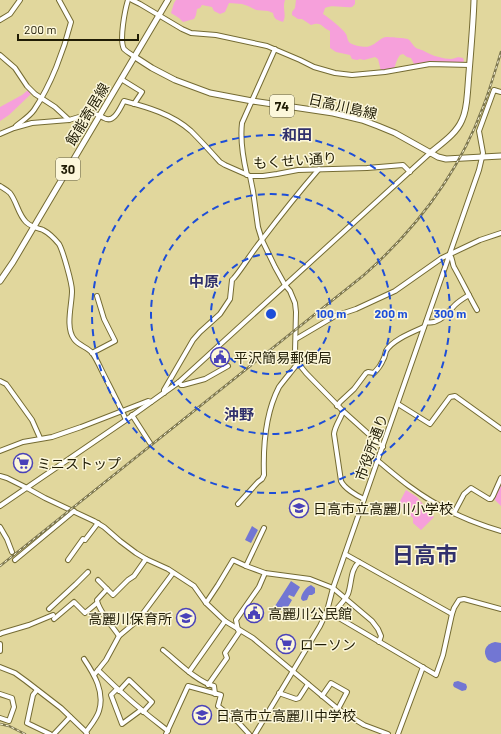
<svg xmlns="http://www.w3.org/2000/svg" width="501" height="734" viewBox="0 0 501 734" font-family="Barlow,'Noto Sans JP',sans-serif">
<rect width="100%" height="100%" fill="#e1d79d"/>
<g fill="#f6a0db">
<path d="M176 0H285C282 8 287 15 283 22 278 20 274 20 273 13L268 11 256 10 248 6 242 4 229 3 225 12 220 14 214 11 212 7 202 5 200 8 197 9 196 15 194 19 183 22 179 18 171 13 174 3Z"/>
<path d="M296 0H355V4L352 7C343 8 332 4 325 8L323 14C328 17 343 29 346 34 348 38 347 42 352 44 356 46 366 48 370 46 376 44 380 38 386 37 389 37 405 38 408 39 411 41 413 46 416 48 416 48 421 50 422 50 428 53 433 56 439 57 442 58 448 59 451 59 457 58 456 56 463 58L464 61 463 62 422 63 418 65 414 64 411 58 407 57 403 54 400 55C391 68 401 69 381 71L378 59 375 57 364 60 360 59 357 60 352 59 350 55 336 52 330 48V31C321 27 322 21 311 25L302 19H298L292 15V12L295 8Z"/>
<path d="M28 90 31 94 9 115 0 121V107L22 95Z"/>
<path d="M501 484V506L494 499Z"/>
<path d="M406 490 417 497 434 517 421 530 413 523V518L407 513V512L398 505Z"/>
</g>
<g fill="#7276d3">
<path d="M252 526 258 530 251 543 245 540Z"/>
<path d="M291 581 300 587 294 597 289 595 288 597 292 600 285 612 275 606Z"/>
<path d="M311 585 315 588V593L312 595H309L307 600 303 601 301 599C301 594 306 587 311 585Z"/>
<path d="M495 642 501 643V661L495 663 488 660C482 652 485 644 495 642Z"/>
<path d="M458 681 466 684 467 687 466 690 462 691 454 687 453 685 454 682Z"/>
</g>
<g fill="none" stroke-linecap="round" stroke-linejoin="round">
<g stroke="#746b33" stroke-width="6">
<g id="minor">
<path d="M128 0C125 10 119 40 124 49 127 52 131 54 135 57"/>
<path d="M132 0 140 4 182 29 191 33 216 35 267 46 300 60 314 67 335 73 352 75 385 72 430 64 470 65"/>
<path d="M0 20 10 14 20 0"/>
<path d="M0 55 15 68 27 86 35 94 55 107 69 120"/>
<path d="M121 79 142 92 134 104"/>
<path d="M16 126C22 121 30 116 34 110 51 85 64 50 71 22L59 0"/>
<path d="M0 134 14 128 32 123 69 120 92 113C97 114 100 116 104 118 114 124 120 108 124 101 147 107 172 114 191 131 201 141 211 152 220 162L225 165 250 176H263L277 174 298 170 367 168 403 165 410 172"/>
<path d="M247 175C243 158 240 140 242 123L275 49"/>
<path d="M250 176 253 191 258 227 262 240 275 267 285 285 290 291 295 303 296 312 295 352 298 363 306 373 343 411 383 447"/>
<path d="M0 186C3 188 7 190 10 193 17 202 18 214 26 222 31 227 37 228 43 230 49 233 54 238 59 244 63 251 72 283 72 291 72 305 65 327 74 339 79 346 88 347 93 354 97 360 100 367 103 373 111 389 119 404 126 420"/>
<path d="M450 255C453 259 452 263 454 267 462 281 469 296 477 310"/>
<path d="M426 322C439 325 447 313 455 305 459 301 464 298 469 295"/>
<path d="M296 339 335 316 356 309 395 291 442 258 480 240 501 233"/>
<path d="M92 353 115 341 104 319 97 296"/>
<path d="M0 381 6 384 9 388 32 420 40 438"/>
<path d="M179 382 181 385H183L205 379 228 366"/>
<path d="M164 393V390L193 340 200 332 220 314 230 299 232 280 234 278C244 266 251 253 261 241 280 216 299 192 319 169"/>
<path d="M398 404 430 424 450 397 455 396 501 429"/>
<path d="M337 406 340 402 354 389 366 373 368 372 374 373C377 370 381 365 383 360 385 357 385 354 386 351 392 340 413 332 424 327"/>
<path d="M343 411C341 419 335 425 334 434L341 481C344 488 357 496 364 499"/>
<path d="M132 415 150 443"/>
<path d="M0 451 23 442 52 437 81 427 148 401 151 402"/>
<path d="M378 461C388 469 398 478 409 486 436 506 469 522 501 531"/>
<path d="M0 476 7 478 27 488 45 498 94 521 104 527 120 541 136 553 146 559 168 569 194 586 206 603 225 621 253 638 338 709 364 725 388 734"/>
<path d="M238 504 258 482 262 479 264 475C263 447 266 412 279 387 285 379 292 371 298 363"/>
<path d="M0 506 126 420 179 382 430 153"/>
<path d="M454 513 464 494 471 488 489 499H491L493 496 501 478"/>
<path d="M0 527 7 539 12 552"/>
<path d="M345 554 452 614"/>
<path d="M15 560 74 511"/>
<path d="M68 560 83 539 85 540 98 523"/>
<path d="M246 566 264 528"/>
<path d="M98 580 107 589"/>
<path d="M206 603 218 585 233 560 246 566 265 573 310 579 333 588 372 621 378 629 381 636 379 642"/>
<path d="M49 609 76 584 88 572"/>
<path d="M327 611 436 675 443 655 452 614 454 608 459 600 464 599 501 609"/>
<path d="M332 614C337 608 344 602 348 594 352 583 350 570 359 562"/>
<path d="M54 619 74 602 85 613 97 603"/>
<path d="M238 630 236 620 259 587 265 573"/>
<path d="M0 634 2 633 29 625 53 615"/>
<path d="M119 636C113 627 98 610 97 600L107 589 113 595 128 580 134 576 146 559"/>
<path d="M0 644V651"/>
<path d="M163 650C177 661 197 682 214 686L215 694"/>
<path d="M84 659C94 674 105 692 99 711 97 718 91 725 86 732"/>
<path d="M0 667 15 673 26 681 61 708 86 732 87 734"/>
<path d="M98 670C120 692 143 712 168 731"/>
<path d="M189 672 225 621"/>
<path d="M94 675 106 660 119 636 138 620 173 573"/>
<path d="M208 685 227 658 225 653 240 631"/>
<path d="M117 689 111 695 122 724 141 710"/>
<path d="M37 690 33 695 27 723 50 734"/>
<path d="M119 691 129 680 152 702 143 712"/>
<path d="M279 693 296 699 299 698 308 684"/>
<path d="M0 694 12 698 14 707 9 721 0 718"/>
<path d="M322 696 331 683 347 692 338 709"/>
<path d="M54 734 70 717"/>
<path d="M166 734 188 686 221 695 218 706 238 722 249 734"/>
<path d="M255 734 320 626 327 611 333 588C382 449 431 310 479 170L483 153 479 131 494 90 501 92"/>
<path d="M398 734 423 667"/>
</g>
</g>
<g stroke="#746b33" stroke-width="7">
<g id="major">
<path d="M135 57 152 68 175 80 210 93 252 101 333 113 362 120 378 126 395 133 438 157 446 159 501 156"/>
<path d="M430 153C442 143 456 134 462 120 467 110 467 97 468 86 470 58 473 29 474 0"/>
<path d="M0 281 13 262 168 0"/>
</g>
</g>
<use href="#minor" stroke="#fff" stroke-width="4"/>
<use href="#major" stroke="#fff" stroke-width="5"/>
<g stroke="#7d774f" stroke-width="2.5">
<g id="rail">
<path d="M0 566 364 275C416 229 459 172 483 107 490 89 495 71 501 52"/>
<path d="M0 724 9 726 25 734"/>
</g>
</g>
<use href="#rail" stroke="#fcf7da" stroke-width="1" stroke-dasharray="3" stroke-linecap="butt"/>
</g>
<g fill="none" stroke="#1d4ed8" stroke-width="2" stroke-dasharray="7 5">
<circle cx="271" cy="314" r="60"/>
<circle cx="271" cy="314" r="120"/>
<circle cx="271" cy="314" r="179"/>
</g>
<defs>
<g id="civic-ring" transform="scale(1)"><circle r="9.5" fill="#fcf7da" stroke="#4a42b9" stroke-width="1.5"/><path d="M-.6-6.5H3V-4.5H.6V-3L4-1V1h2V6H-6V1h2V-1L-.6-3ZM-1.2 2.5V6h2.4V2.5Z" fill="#4a42b9"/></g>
<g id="supermarket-ring" transform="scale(1)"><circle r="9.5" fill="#fcf7da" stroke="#4a42b9" stroke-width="1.5"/><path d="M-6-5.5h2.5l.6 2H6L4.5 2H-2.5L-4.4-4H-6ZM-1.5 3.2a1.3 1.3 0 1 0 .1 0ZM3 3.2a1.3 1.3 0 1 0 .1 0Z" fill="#4a42b9"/></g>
<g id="school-ring" transform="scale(1)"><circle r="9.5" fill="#fcf7da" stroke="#4a42b9" stroke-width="1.5"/><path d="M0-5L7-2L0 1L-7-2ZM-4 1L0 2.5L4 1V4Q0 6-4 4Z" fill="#4a42b9"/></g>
</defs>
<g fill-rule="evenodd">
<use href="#civic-ring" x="220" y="357"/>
<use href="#supermarket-ring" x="23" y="463"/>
<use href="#school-ring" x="299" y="508"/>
<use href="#civic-ring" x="254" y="613"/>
<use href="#school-ring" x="186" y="618"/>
<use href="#supermarket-ring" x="286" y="644"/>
<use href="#school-ring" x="202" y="715"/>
</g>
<g text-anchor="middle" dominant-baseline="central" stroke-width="3" stroke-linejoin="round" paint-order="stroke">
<g fill="#fcf7da" stroke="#625e45" stroke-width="1">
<rect x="270" y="95" width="24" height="22" rx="3"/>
<rect x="56" y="158" width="24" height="22" rx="3"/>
</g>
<g font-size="13" font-weight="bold" fill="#201c05">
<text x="282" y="106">74</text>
<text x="68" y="169">30</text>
</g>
<g font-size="14" fill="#201c05" stroke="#fcf7da">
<text transform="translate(343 106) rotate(13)">日高川島線</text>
<text transform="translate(87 114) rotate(-59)">飯能寄居線</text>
<text transform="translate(295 160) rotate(-4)">もくせい通り</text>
<text transform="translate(371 447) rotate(-70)">市役所通り</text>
</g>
<g font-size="14" fill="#201c05" stroke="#fcf7da" text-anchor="start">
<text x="234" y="357">平沢簡易郵便局</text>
<text x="37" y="463">ミニストップ</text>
<text x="313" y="508">日高市立高麗川小学校</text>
<text x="268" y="613">高麗川公民館</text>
<text x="172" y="618" text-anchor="end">高麗川保育所</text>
<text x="300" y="644">ローソン</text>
<text x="216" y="715">日高市立高麗川中学校</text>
</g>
<g font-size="15" font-weight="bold" fill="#31316c" stroke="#fcf7da">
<text x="297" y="134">和田</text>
<text x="204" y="281">中原</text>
<text x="239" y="414">沖野</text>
</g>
<g font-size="22" font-weight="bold" fill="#31316c" stroke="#fcf7da">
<text x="425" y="554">日高市</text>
</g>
</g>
<circle cx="271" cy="314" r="6" fill="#1d4ed8" stroke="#fcf7da" stroke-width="2"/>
<g font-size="12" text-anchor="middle" font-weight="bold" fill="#1d4ed8" stroke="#fcf7da" stroke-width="3" stroke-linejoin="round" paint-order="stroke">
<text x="331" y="318">100 m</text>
<text x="391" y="318">200 m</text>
<text x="450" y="318">300 m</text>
</g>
<path d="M18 34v6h120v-6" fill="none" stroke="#201c05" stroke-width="2"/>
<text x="24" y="34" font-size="12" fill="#201c05" stroke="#fcf7da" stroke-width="3" paint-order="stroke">200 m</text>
</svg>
